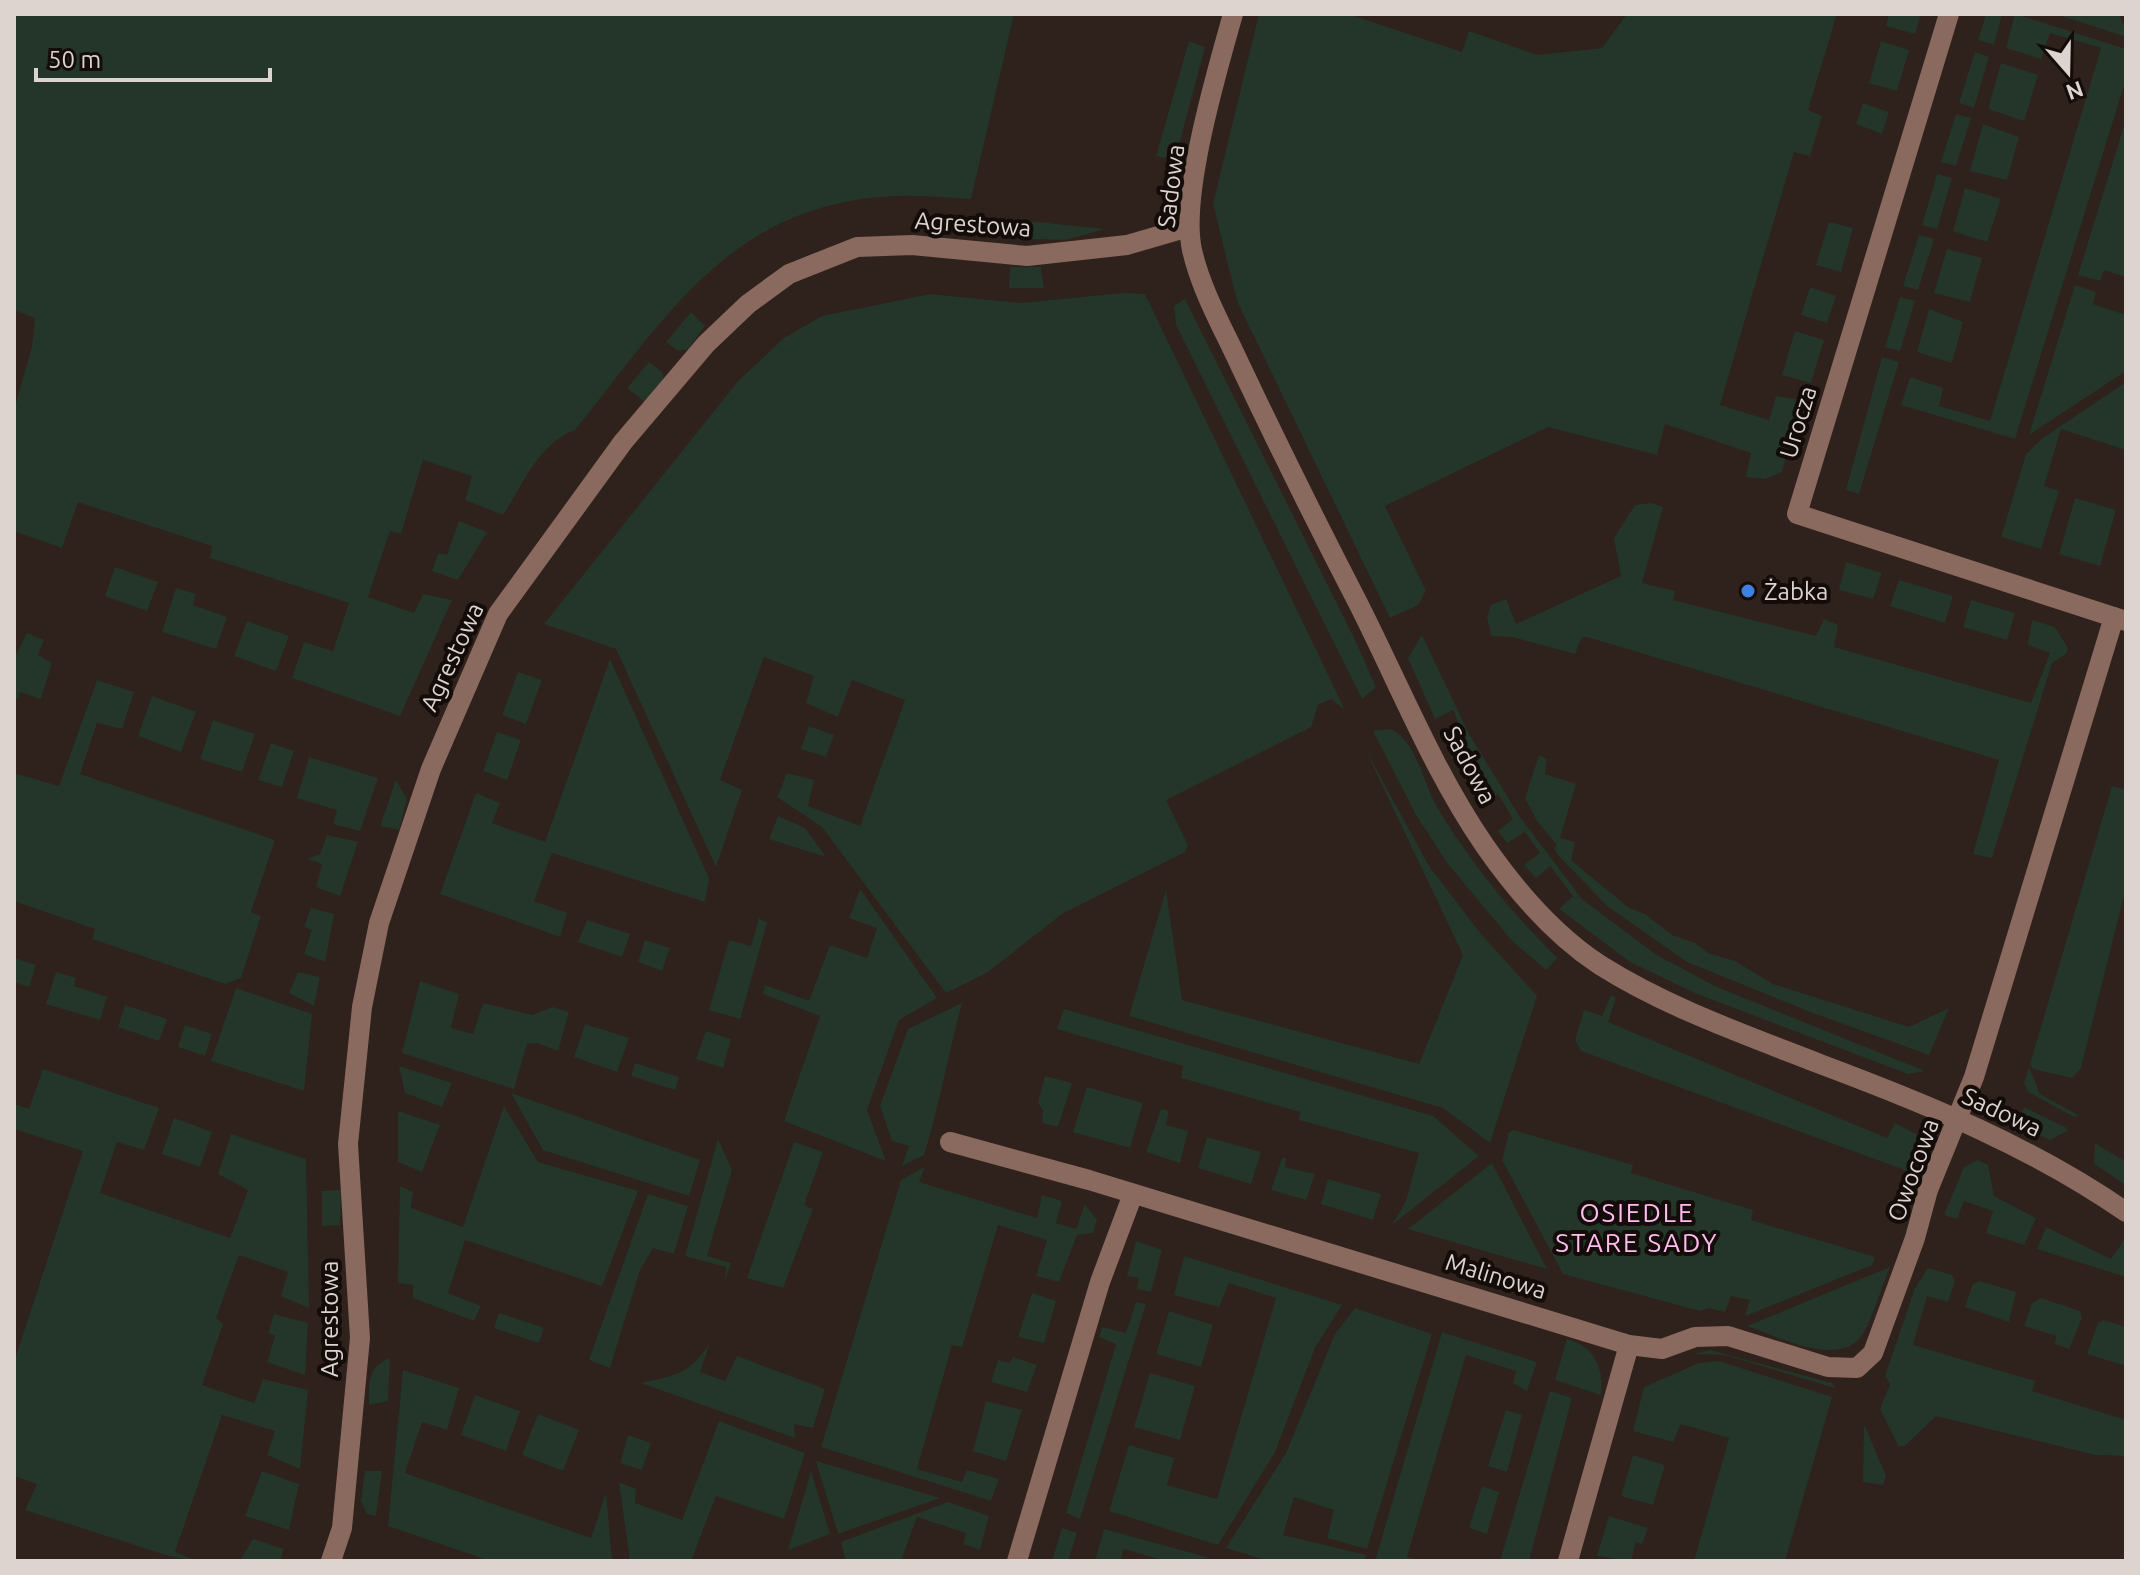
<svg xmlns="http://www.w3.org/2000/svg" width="2140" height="1575" viewBox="0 0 2140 1575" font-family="Ubuntu,sans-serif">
<rect width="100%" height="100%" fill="#2f211b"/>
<g fill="#233629">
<path d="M14 14H1014L971 199C947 198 922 195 898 196 732 202 669 314 575 430 537 445 525 482 503 515L465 500 472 476 423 460 401 534 390 531 368 597 414 613 423 594 452 600 400 716 292 678 304 642 333 651 349 603 210 558 212 546 78 502 62 548 14 531V410L32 346 35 318 14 310Z"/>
<path d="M1259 14H1348L1462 52 1469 31 1537 55 1602 48 1627 14H1837L1808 110 1822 116 1810 156 1794 152 1720 405 1769 420 1776 396 1801 400 1782 472 1765 479 1746 477 1751 453 1665 424 1657 455 1548 427 1385 506 1426 591 1418 605 1390 618 1237 301 1213 204Z"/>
<path d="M1889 14H1921L1915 34 1886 26Z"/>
<path d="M1986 14H2002L1994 45 1978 40Z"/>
<path d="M2015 14 2126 49V79L2015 439 1901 405 1910 377 1943 388 1939 406 1990 421 2101 48 2050 33 2041 59 2006 48Z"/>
<path d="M2056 14H2118L2126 28V37Z"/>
<path d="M1189 41 1205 47 1175 160 1156 156Z"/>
<path d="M1881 41 1909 50 1897 91 1869 83Z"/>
<path d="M1975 52 1989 57 1974 108 1959 103Z"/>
<path d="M2001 63 2038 75 2024 121 1988 109Z"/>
<path d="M1863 103 1889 112 1882 134 1856 124Z"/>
<path d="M1956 114 1971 118 1956 166 1941 162Z"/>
<path d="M2126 119V277L2104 270 2100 281 2078 275Z"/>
<path d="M1983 124 2019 137 2007 180 1970 171Z"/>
<path d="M1937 174 1952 178 1937 229 1922 225Z"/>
<path d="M1965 188 2001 199 1987 242 1953 231Z"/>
<path d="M1028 221 1105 229 1065 240 1029 239Z"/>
<path d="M1829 222 1853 228 1841 272 1816 265Z"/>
<path d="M1919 235 1934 239 1918 290 1903 286Z"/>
<path d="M1947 249 1982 258 1970 302 1934 293Z"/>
<path d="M1010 267H1041L1044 288H1009Z"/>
<path d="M2075 285 2096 292 2093 304 2126 315V371L2029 435Z"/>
<path d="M1810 287 1836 296 1827 323 1801 315Z"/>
<path d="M1123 293 1145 294 1345 710 1331 699 1318 705 1311 727 1166 800 1188 845 1185 852 1062 914 988 972 946 993 822 827 777 797 787 773 814 780 808 806 860 826 905 700 852 680 838 717 806 703 814 676 764 657 720 780 742 790 716 867 616 649 544 624 739 380 784 338 822 316 930 294 1021 303Z"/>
<path d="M1900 297 1915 301 1900 351 1885 347Z"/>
<path d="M1185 299 1357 644 1376 687 1362 699 1176 325 1174 306Z"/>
<path d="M1929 309 1963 322 1952 363 1917 352Z"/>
<path d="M691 312 705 326 688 349 678 351 666 342Z"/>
<path d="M1795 331 1824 340 1811 383 1782 375Z"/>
<path d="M1882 357 1899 362 1859 494 1846 490Z"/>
<path d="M649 362 662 372 664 380 645 402 627 388Z"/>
<path d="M2126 382V450L2061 429 2044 486 2059 491 2041 549 2001 537 2026 454 2043 438Z"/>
<path d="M2075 498 2116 510 2100 566 2059 554Z"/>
<path d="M1651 503 1663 507 1642 583 1675 591 1673 600 1816 636 1824 619 1838 625 1834 647 2031 703 2050 653 2028 645 2032 620 2055 627 2068 648 2067 653 2052 663 1992 858 1973 854 1999 760 1587 637H1582L1575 654 1512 637 1491 636 1487 616 1491 605 1506 599 1516 624 1621 576 1614 538 1635 505Z"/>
<path d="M459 521 487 532 458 580 432 571 438 553 447 555Z"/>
<path d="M1846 562 1882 573 1873 599 1839 590Z"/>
<path d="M115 567 158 582 147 611 105 596Z"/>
<path d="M1899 580 1953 596 1945 623 1890 606Z"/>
<path d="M176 588 196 594 193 605 227 617 216 649 162 632Z"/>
<path d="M1971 600 2015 613 2007 640 1963 627Z"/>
<path d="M247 621 289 636 276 671 234 656Z"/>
<path d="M27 633 44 640 38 655 52 663 41 699 20 692 18 699 14 698V659Z"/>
<path d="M1422 635 1469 734 1520 817 1582 899 1655 954 1717 987 1925 1071 1908 1074 1697 994 1630 962 1559 909 1573 896 1550 866 1536 878 1524 865 1540 853 1525 832 1507 843 1498 831 1513 819 1498 794 1481 806 1472 793 1489 785 1471 754 1455 764 1448 750 1466 740 1453 710 1435 719 1408 658Z"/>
<path d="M610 659 709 878 705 902 552 853 534 901 567 913 560 937 440 894 476 793 500 803 492 823 545 842Z"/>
<path d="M518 672 542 680 526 724 502 715Z"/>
<path d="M97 680 134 692 122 729 97 723 80 774 275 840 251 912 261 916 241 978 225 984 92 939 95 929 14 901V773L59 786Z"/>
<path d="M152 696 196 712 181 752 138 736Z"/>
<path d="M213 720 255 734 242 772 200 759Z"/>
<path d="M809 726 834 735 826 757 801 749Z"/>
<path d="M1391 729C1417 742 1423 783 1437 807 1470 862 1511 912 1557 958L1546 970 1513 942 1448 864 1416 815 1373 731Z"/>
<path d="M497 732 521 740 507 780 483 771Z"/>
<path d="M271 743 294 751 282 787 258 780Z"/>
<path d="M1363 745 1429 866 1481 934 1537 996 1490 1143 1443 1108 1129 1016 1166 890 1182 1000 1419 1064 1463 955Z"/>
<path d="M1539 755 1547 759 1545 774 1576 784 1560 838 1575 842 1571 860 1629 908 1645 914 1672 935 1695 943 1708 953 1735 961 1773 984 1909 1027 1949 1008 1929 1055 1810 1012 1687 962 1607 906 1558 855 1554 848 1557 845 1537 821 1525 798Z"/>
<path d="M309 757 378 778 360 831 333 824 337 810 297 798Z"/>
<path d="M396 780 407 799 399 830 380 826Z"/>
<path d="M2112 786 2126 790V888L2081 1068 2072 1078 2033 1069 2030 1064Z"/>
<path d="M778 816 805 828 826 857 769 839Z"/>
<path d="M327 835 358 842 340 896 316 887 322 864 307 859 320 854Z"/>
<path d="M860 889 937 998 899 1020 867 1110 886 1161 784 1121 820 1016 763 994 765 985 809 1001 830 945 867 958 877 928 849 918Z"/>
<path d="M311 908 334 914 325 962 304 954 312 930 304 927Z"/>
<path d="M759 918 767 923 740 1019 709 1010 729 940 751 946Z"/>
<path d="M587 920 630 934 622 957 578 942Z"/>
<path d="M645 940 670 948 662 971 638 962Z"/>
<path d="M14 958 36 965 29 987 14 982Z"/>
<path d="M56 972 76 978 74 986 107 997 100 1020 46 1004Z"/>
<path d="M298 972 320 977 314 1006 289 993Z"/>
<path d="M420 981 459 994 451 1028 473 1034 483 1003 532 1015 553 1007 569 1012 558 1051 537 1043 527 1044 514 1089 402 1053Z"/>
<path d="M236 988 312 1014 304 1091 211 1061Z"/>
<path d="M1611 995 1616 998 1608 1022 1887 1138 1895 1123 1916 1134 1919 1147 1910 1172 1581 1051 1575 1040 1584 1010 1602 1016Z"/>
<path d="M962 1003C948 1054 940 1105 924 1155L902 1166 909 1146 892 1141 880 1106 908 1029Z"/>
<path d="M125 1005 167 1019 159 1041 118 1027Z"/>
<path d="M1064 1009 1433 1116 1479 1156 1392 1225 1406 1201 1419 1153 1299 1120 1300 1112 1181 1078 1183 1066 1057 1029Z"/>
<path d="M585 1024 629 1038 617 1072 574 1057Z"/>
<path d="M185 1025 212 1034 205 1056 178 1047Z"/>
<path d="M706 1031 731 1039 723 1068 696 1059Z"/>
<path d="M635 1063 679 1077 675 1090 631 1076Z"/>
<path d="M399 1066 452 1083 442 1107 405 1093Z"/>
<path d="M2029 1067 2040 1094 2080 1116 2074 1117 2028 1092 2024 1083Z"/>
<path d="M43 1069 159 1108 144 1150 117 1142 100 1193 230 1238 248 1190 218 1174 231 1134 306 1159 309 1308 281 1296 288 1272 239 1255 216 1318 223 1324 202 1385 254 1403 263 1379 308 1390 300 1469 267 1455 275 1431 222 1415 175 1552 196 1561 169 1556 25 1510 37 1484 14 1476V1362L83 1151 14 1129V1104L29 1109Z"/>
<path d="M1045 1076 1072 1083 1058 1127 1042 1123 1043 1111 1038 1102Z"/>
<path d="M1087 1087 1143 1103 1130 1148 1073 1132Z"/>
<path d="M511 1093 700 1160 689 1196 543 1150Z"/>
<path d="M504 1106 538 1162 638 1191 602 1286 465 1240 448 1293 481 1306 474 1321 413 1298V1285L398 1283 400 1186 413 1192 411 1208 463 1227Z"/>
<path d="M2024 1107 2067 1128V1131L2050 1140 2017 1125Z"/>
<path d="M1161 1109 1169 1111 1166 1125 1188 1131 1180 1163 1146 1152Z"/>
<path d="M398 1111 440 1125 422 1172 398 1162Z"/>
<path d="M174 1118 212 1132 200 1167 162 1154Z"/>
<path d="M1514 1130 1633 1165 1631 1173 1753 1210 1751 1220 1875 1257 1872 1265 1748 1315H1745L1750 1300 1731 1296 1725 1312 1709 1308 1700 1311 1563 1274 1502 1160 1509 1132Z"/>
<path d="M1207 1137 1261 1152 1251 1184 1198 1168Z"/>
<path d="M718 1139 732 1170 707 1256 731 1263 725 1281 726 1267 685 1256Z"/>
<path d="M794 1142 823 1152 804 1205 813 1209 783 1288 747 1278Z"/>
<path d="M2095 1143 2126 1162V1185L2094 1164Z"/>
<path d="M1282 1158H1286L1285 1167 1315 1174 1306 1200 1271 1190Z"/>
<path d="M1978 1160 1988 1165 1994 1196 2036 1218 2024 1245 1986 1233 1993 1211 1964 1201 1957 1219 1944 1215 1964 1167Z"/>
<path d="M1492 1163 1547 1269 1408 1229Z"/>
<path d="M925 1167 919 1182 1037 1218 1042 1195 1062 1201 1056 1223 1076 1229 1085 1204 1097 1220 1093 1233 1077 1235 1059 1282 1036 1276 1047 1240 998 1225 962 1347 952 1345 917 1469 962 1482 967 1470 999 1479 991 1501 821 1447 901 1180Z"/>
<path d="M1328 1179 1381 1194 1373 1220 1321 1204Z"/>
<path d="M341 1190 340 1225 322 1226V1191Z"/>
<path d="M648 1194 688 1206 674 1254 653 1248 640 1270 610 1368 589 1360Z"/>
<path d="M2046 1227 2111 1259 2126 1237V1277L2037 1249Z"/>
<path d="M1136 1241 1162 1250 1151 1292 1137 1289 1139 1278 1127 1276Z"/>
<path d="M1184 1256 1342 1305 1315 1348 1275 1452 1218 1545 1109 1511 1129 1445 1174 1458 1167 1485 1217 1499 1276 1298 1229 1283 1219 1307 1174 1295Z"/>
<path d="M1890 1267C1881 1288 1875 1312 1864 1332 1842 1371 1778 1336 1747 1326Z"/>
<path d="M1928 1268 1952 1275 1955 1281 1948 1302 1927 1296 1913 1345 2035 1381 2032 1391 2126 1420V1456L2095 1455 1936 1416 1905 1446 1899 1447 1880 1409 1890 1384 1885 1376 1915 1288Z"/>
<path d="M1980 1281 2016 1292 2009 1322 1965 1307 1973 1284Z"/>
<path d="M1032 1293 1056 1301 1044 1343 1018 1337Z"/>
<path d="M2041 1298 2080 1311 2082 1318 2069 1349 2055 1344 2056 1336 2024 1326 2032 1303Z"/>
<path d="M1136 1302 1146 1304 1080 1519 1066 1513 1116 1344 1099 1337 1102 1327 1126 1333Z"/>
<path d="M1355 1308 1432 1334 1367 1549 1327 1538 1334 1510 1294 1497 1283 1535 1366 1555 1364 1561H1268L1226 1548 1286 1453 1335 1334Z"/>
<path d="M1169 1311 1213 1325 1201 1367 1156 1354Z"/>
<path d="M499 1313 544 1328 539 1343 494 1328Z"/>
<path d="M274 1314 308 1323 305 1375 267 1362 275 1336 268 1333Z"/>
<path d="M2104 1320 2126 1327V1366L2087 1354 2098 1323Z"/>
<path d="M1442 1332 1537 1362 1527 1391 1513 1383 1516 1371 1466 1355 1407 1557 1422 1561H1375Z"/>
<path d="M1567 1339C1595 1347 1604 1368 1601 1395L1555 1380Z"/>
<path d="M710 1343 700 1372 725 1381 737 1356 825 1389 813 1428 794 1424 795 1438 641 1383C677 1375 689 1374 710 1343Z"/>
<path d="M1710 1350 1832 1383 1835 1388 1725 1355 1694 1354Z"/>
<path d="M1013 1357 1037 1365 1027 1392 991 1382 998 1360 1010 1363Z"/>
<path d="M390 1358 388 1401 369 1405C369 1383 367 1367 390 1358Z"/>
<path d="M1719 1361 1832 1397 1785 1561H1694L1729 1438 1681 1424 1673 1442 1633 1431 1644 1387 1699 1363Z"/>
<path d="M403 1370 459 1388 447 1430 422 1422 405 1473 591 1538 606 1493 612 1561H490L388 1526Z"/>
<path d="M1150 1373 1195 1386 1180 1440 1134 1427Z"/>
<path d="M1550 1391 1572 1398 1529 1561H1500Z"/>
<path d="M475 1395 520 1411 506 1451 461 1435Z"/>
<path d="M986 1401 1022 1410 1006 1461 973 1451Z"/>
<path d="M1506 1410 1522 1415 1507 1472 1488 1466Z"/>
<path d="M538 1414 579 1430 563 1471 522 1455Z"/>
<path d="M719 1421 805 1453 784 1519 716 1496 691 1561H630L619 1482 636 1489 635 1503 682 1520Z"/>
<path d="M1864 1424 1886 1476 1883 1485 1863 1482Z"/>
<path d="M628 1435 651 1443 642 1470 620 1463Z"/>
<path d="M1633 1455 1665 1465 1653 1505 1621 1496Z"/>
<path d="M816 1461 940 1498 838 1534Z"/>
<path d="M262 1471 299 1484 289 1530 245 1516Z"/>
<path d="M365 1471H382L376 1516 367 1514 361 1501Z"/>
<path d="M811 1471 830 1534 788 1550Z"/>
<path d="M1482 1486 1499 1492 1487 1534 1469 1528Z"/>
<path d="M948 1502 989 1516 980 1550 963 1544 966 1533 917 1517 901 1561H846L841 1542Z"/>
<path d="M1609 1516 1648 1528 1642 1544 1636 1542 1631 1561 1597 1556Z"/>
<path d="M1062 1528 1077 1533 1068 1561H1052Z"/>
<path d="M1104 1529 1210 1558 1165 1561 1124 1549 1120 1561H1095Z"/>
<path d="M253 1539 284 1549 280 1561H240Z"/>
</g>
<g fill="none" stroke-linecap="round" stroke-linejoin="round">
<g stroke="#8a695e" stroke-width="20">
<path d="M1233 14C1217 71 1180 195 1192 250 1201 290 1223 328 1240 365 1278 445 1317 524 1358 603 1399 684 1434 772 1485 846 1517 892 1554 935 1600 965 1668 1008 1746 1035 1820 1064 1927 1104 2032 1147 2126 1212"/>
<path d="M1949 14 1797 514 2126 621"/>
<path d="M950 1142 1089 1180 1629 1345 1662 1349 1695 1337 1728 1336 1828 1367 1857 1368 1873 1353 1915 1238 1928 1190 1974 1077 2114 617"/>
<path d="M331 1561 342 1528 360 1338 348 1144 362 1007 379 923 431 769 498 614 623 442 706 344 748 304 789 274 857 247 912 245 1027 256 1127 245 1189 227"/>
<path d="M1017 1561 1100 1282 1133 1194"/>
<path d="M1568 1561 1629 1345"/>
</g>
</g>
<circle fill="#3f7fe0" stroke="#130c09" stroke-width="3" cx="1748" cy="591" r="8"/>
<g text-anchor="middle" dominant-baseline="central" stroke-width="8" stroke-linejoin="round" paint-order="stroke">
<g font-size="24" fill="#ddd3cf" stroke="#130c09">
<text transform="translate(1171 186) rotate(-83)">Sadowa</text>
<text transform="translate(973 224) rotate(4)">Agrestowa</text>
<text transform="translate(1798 422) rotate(-73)">Urocza</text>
<text transform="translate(452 657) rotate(-65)">Agrestowa</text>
<text transform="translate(1470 765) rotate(62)">Sadowa</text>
<text transform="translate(2002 1112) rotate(25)">Sadowa</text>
<text transform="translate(1913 1170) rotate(-70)">Owocowa</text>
<text transform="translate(1496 1276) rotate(17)">Malinowa</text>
<text transform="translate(329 1319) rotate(-90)">Agrestowa</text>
</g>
<g font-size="24" fill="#ddd3cf" stroke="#130c09" text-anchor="start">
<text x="1764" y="591">Żabka</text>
</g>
<g font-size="26" letter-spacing="2" fill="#ffbcef" stroke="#130c09">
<text x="1637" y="1212">OSIEDLE<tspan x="1637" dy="30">STARE SADY</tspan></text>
</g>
</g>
<rect width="2140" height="1575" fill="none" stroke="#ddd3cf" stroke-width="32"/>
<g transform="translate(2068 72) rotate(160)" stroke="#130c09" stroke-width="6" paint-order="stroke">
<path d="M0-6L14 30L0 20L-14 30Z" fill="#ddd3cf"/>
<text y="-12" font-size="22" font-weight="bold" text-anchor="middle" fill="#ddd3cf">N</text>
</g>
<path d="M36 68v12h234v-12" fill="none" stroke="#ddd3cf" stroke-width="4"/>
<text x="48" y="68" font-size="24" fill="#ddd3cf" stroke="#130c09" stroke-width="6" paint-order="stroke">50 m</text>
</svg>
